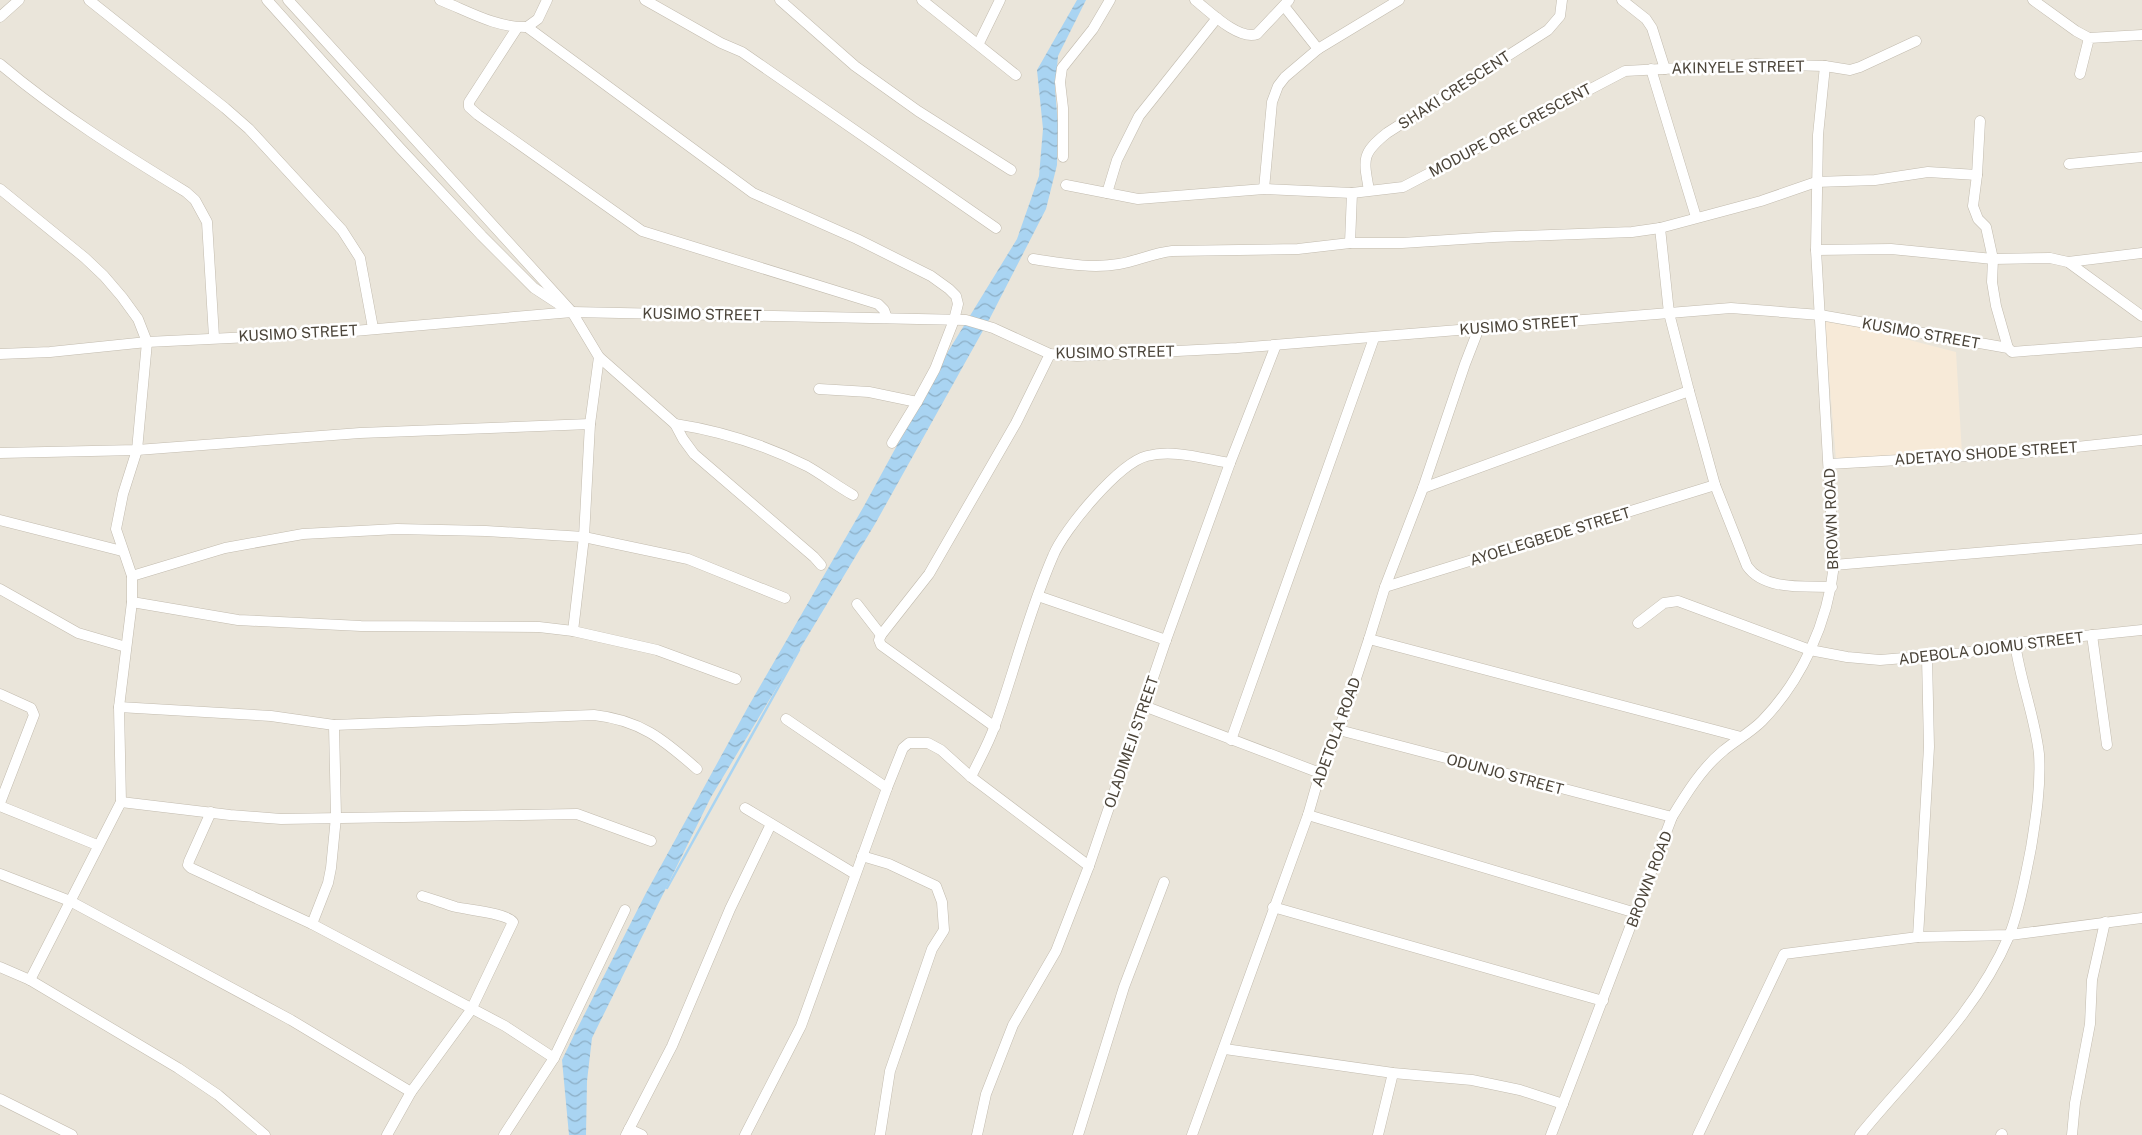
<svg xmlns="http://www.w3.org/2000/svg" width="2142" height="1135" viewBox="0 0 2142 1135" font-family="'Public Sans',sans-serif">
<defs>
<pattern id="water-waves" width="16" height="10" patternUnits="userSpaceOnUse" patternTransform="scale(1.25)"><rect width="16" height="10" fill="#a9d4f2"/><path d="M0 5q4-4 8 0t8 0" fill="none" stroke="#8caec5"/></pattern>
</defs>
<rect width="100%" height="100%" fill="#f6f3ec"/>
<rect fill="#eae5da" x="0" y="0" width="2142" height="1135"/>
<path fill="#f7ead8" d="M1824 318 1956 352 1962 454 1836 460Z"/>
<path fill="url(#water-waves)" d="M1077 0H1086L1058 56 1055 89 1058 125 1057 165 1046 209 990 318 875 524 711 797 592 1038 587 1081 586 1135H569L562 1060 575 1033 646 893 748 707 864 506 949 350 1017 239 1039 176 1043 129 1037 70Z"/>
<g fill="none" stroke-linecap="round" stroke-linejoin="round">
<path stroke="#a9d4f2" stroke-width="2.5" d="M667 888 799 650"/>
<g stroke="#c2bbae" stroke-width="11">
<g id="minor">
<path d="M89 0 225 108 249 129 342 230 360 258 373 328"/>
<path d="M267 0 399 147 482 236 534 288 560 305"/>
<path d="M288 0 572 312 599 357 675 424 683 439 694 454 814 557 821 565"/>
<path d="M440 0C468 11 496 28 527 27L753 193 857 239 931 276 949 289 956 296 958 304 954 320 935 369 917 402 869 392 819 389"/>
<path d="M645 0 721 43 742 52 996 228"/>
<path d="M780 0 855 66 918 111 1011 170"/>
<path d="M922 0 1016 75"/>
<path d="M1195 0C1209 11 1239 41 1257 34L1289 0"/>
<path d="M1622 0 1646 19 1652 28 1665 69"/>
<path d="M2033 0 2076 31 2089 38"/>
<path d="M1284 6 1318 49"/>
<path d="M0 17 19 0"/>
<path d="M527 27 538 19 547 0"/>
<path d="M517 28 469 102V107L478 115 642 231 878 304 884 310 887 318"/>
<path d="M979 43 1000 0"/>
<path d="M0 64C58 113 122 153 186 192L195 200 207 222 214 337"/>
<path d="M1651 69 1696 217"/>
<path d="M2080 74 2089 38 2142 35"/>
<path d="M1980 121 1977 175 1973 206 1978 219 1986 227 1993 259 1992 282 1996 306 2008 348"/>
<path d="M1063 157V108L1060 82 1062 68 1093 29 1110 0"/>
<path d="M2069 164 2142 157"/>
<path d="M1066 185 1138 199 1264 189 1352 193 1403 187 1625 71 1755 64 1825 66 1850 70 1860 67 1916 41"/>
<path d="M0 189 85 258 104 276 122 297 138 319 147 342 137 450 123 494 116 529 132 576V602L119 707 121 802 30 980"/>
<path d="M1264 189 1272 102 1278 86 1285 77 1318 49 1399 0"/>
<path d="M1369 190C1363 158 1362 153 1387 133L1548 30 1560 16 1562 0"/>
<path d="M1107 193 1117 160 1139 116 1217 18"/>
<path d="M1660 228 1669 313 1689 391 1715 485 1747 566C1764 591 1805 586 1832 587"/>
<path d="M1350 243 1352 193"/>
<path d="M1816 250 1891 249 1993 259 2050 258 2068 262 2142 316"/>
<path d="M1033 259C1061 263 1091 269 1119 264 1137 261 1153 253 1172 251L1298 249 1350 243H1402L1494 237 1632 232 1660 228 1761 201 1816 182 1875 180 1928 172 1977 175"/>
<path d="M2068 262 2142 253"/>
<path d="M0 354 50 352 147 342 331 333 572 312 966 320 993 328 1050 354 1077 356 1237 348 1731 308 1820 315 2008 348 2012 352 2142 342"/>
<path d="M675 424C721 431 765 445 807 466 823 475 837 486 853 495"/>
<path d="M892 443 917 402"/>
<path d="M0 453 137 450 360 433 590 424"/>
<path d="M1829 464 2021 453 2142 440"/>
<path d="M1423 488 1689 391"/>
<path d="M0 520 122 551"/>
<path d="M1834 565 2142 539"/>
<path d="M132 576 225 548 303 534 397 529 486 531 584 537 688 559 785 598"/>
<path d="M1385 587 1715 485"/>
<path d="M0 589 78 633 126 647"/>
<path d="M1038 596 1166 640"/>
<path d="M132 602 238 620 361 626 539 627 573 631 657 650 736 679"/>
<path d="M857 604 881 635"/>
<path d="M1638 623 1664 603 1678 601 1810 650 1847 657 1880 660 1965 653 2015 643 2142 630"/>
<path d="M573 631 584 537 590 424 599 357"/>
<path d="M2092 635 2107 745"/>
<path d="M1369 639 1741 737"/>
<path d="M0 694 31 708 34 715 0 803"/>
<path d="M1144 706 1320 773"/>
<path d="M119 707 271 716 334 725 594 715C640 720 663 739 697 769"/>
<path d="M786 719 887 788"/>
<path d="M995 727 881 645 879 640 881 635 929 574 1016 423 1050 354"/>
<path d="M1339 730 1672 817"/>
<path d="M1231 740 1374 338"/>
<path d="M971 777C979 760 989 743 995 725 1015 669 1029 611 1053 556 1064 529 1119 463 1147 456 1174 449 1204 459 1230 463"/>
<path d="M121 802 230 815 281 819 577 814 651 841"/>
<path d="M0 806 97 845"/>
<path d="M745 808 855 874"/>
<path d="M211 812 189 861 188 865 191 868 312 924 505 1026 554 1058"/>
<path d="M1308 815 1636 913"/>
<path d="M862 856 889 864 936 886 942 902 944 930 932 949 890 1071 880 1135"/>
<path d="M0 874 70 901 291 1020 411 1092"/>
<path d="M1273 907 1603 1001"/>
<path d="M312 924 328 883 331 868 336 817 334 725"/>
<path d="M1918 937 1929 747 1927 657"/>
<path d="M0 967 30 980 178 1068 218 1095 265 1135"/>
<path d="M1225 1049 1393 1073 1472 1080 1520 1090 1563 1104"/>
<path d="M0 1099 72 1135"/>
<path d="M629 1129 642 1135"/>
<path d="M387 1135 411 1092 471 1010 513 922C506 913 469 910 456 907 445 904 433 899 422 896"/>
<path d="M504 1135 554 1058 625 910"/>
<path d="M626 1135 672 1046 730 909 771 824"/>
<path d="M745 1135 801 1026 887 788 903 748 909 743H928L941 750 971 777 1089 866"/>
<path d="M977 1135 986 1094 1013 1025 1056 951 1089 866 1166 640 1230 463 1276 345"/>
<path d="M1078 1135 1124 987 1164 882"/>
<path d="M1192 1135 1308 815 1320 773 1339 730 1369 639 1385 587 1423 488 1465 364 1479 328"/>
<path d="M1378 1135 1393 1073"/>
<path d="M1551 1135 1672 817C1686 794 1702 768 1723 751 1735 741 1751 732 1762 721 1802 680 1828 622 1834 565L1816 250 1818 135 1825 66"/>
<path d="M1698 1135 1784 954 1918 937 2010 935 2142 918"/>
<path d="M1860 1135C1912 1071 1976 1014 2009 936 2019 913 2026 873 2031 848 2036 817 2041 786 2039 754 2035 717 2020 680 2015 643"/>
<path d="M2001 1135 2002 1134"/>
<path d="M2072 1135 2075 1103 2090 1024 2092 980 2105 922"/>
</g>
</g>
<use href="#minor" stroke="#fff" stroke-width="10"/>
</g>
<g text-anchor="middle" dominant-baseline="central" stroke-width="5" stroke-linejoin="round" paint-order="stroke">
<g font-size="15" fill="#4b4439" stroke="#fff">
<text transform="translate(1738 67) rotate(-1)">AKINYELE STREET</text>
<text transform="translate(1454 90) rotate(-33)">SHAKI CRESCENT</text>
<text transform="translate(1510 130) rotate(-28)">MODUPE ORE CRESCENT</text>
<text transform="translate(702 314) rotate(1)">KUSIMO STREET</text>
<text transform="translate(1519 325) rotate(-4)">KUSIMO STREET</text>
<text transform="translate(298 333) rotate(-3)">KUSIMO STREET</text>
<text transform="translate(1921 333) rotate(10)">KUSIMO STREET</text>
<text transform="translate(1115 352) rotate(-1)">KUSIMO STREET</text>
<text transform="translate(1986 453) rotate(-4)">ADETAYO SHODE STREET</text>
<text transform="translate(1831 519) rotate(-92)">BROWN ROAD</text>
<text transform="translate(1550 536) rotate(-17)">AYOELEGBEDE STREET</text>
<text transform="translate(1991 648) rotate(-7)">ADEBOLA OJOMU STREET</text>
<text transform="translate(1336 732) rotate(-70)">ADETOLA ROAD</text>
<text transform="translate(1131 742) rotate(-71)">OLADIMEJI STREET</text>
<text transform="translate(1505 774) rotate(15)">ODUNJO STREET</text>
<text transform="translate(1649 879) rotate(-69)">BROWN ROAD</text>
</g>
</g>
</svg>
